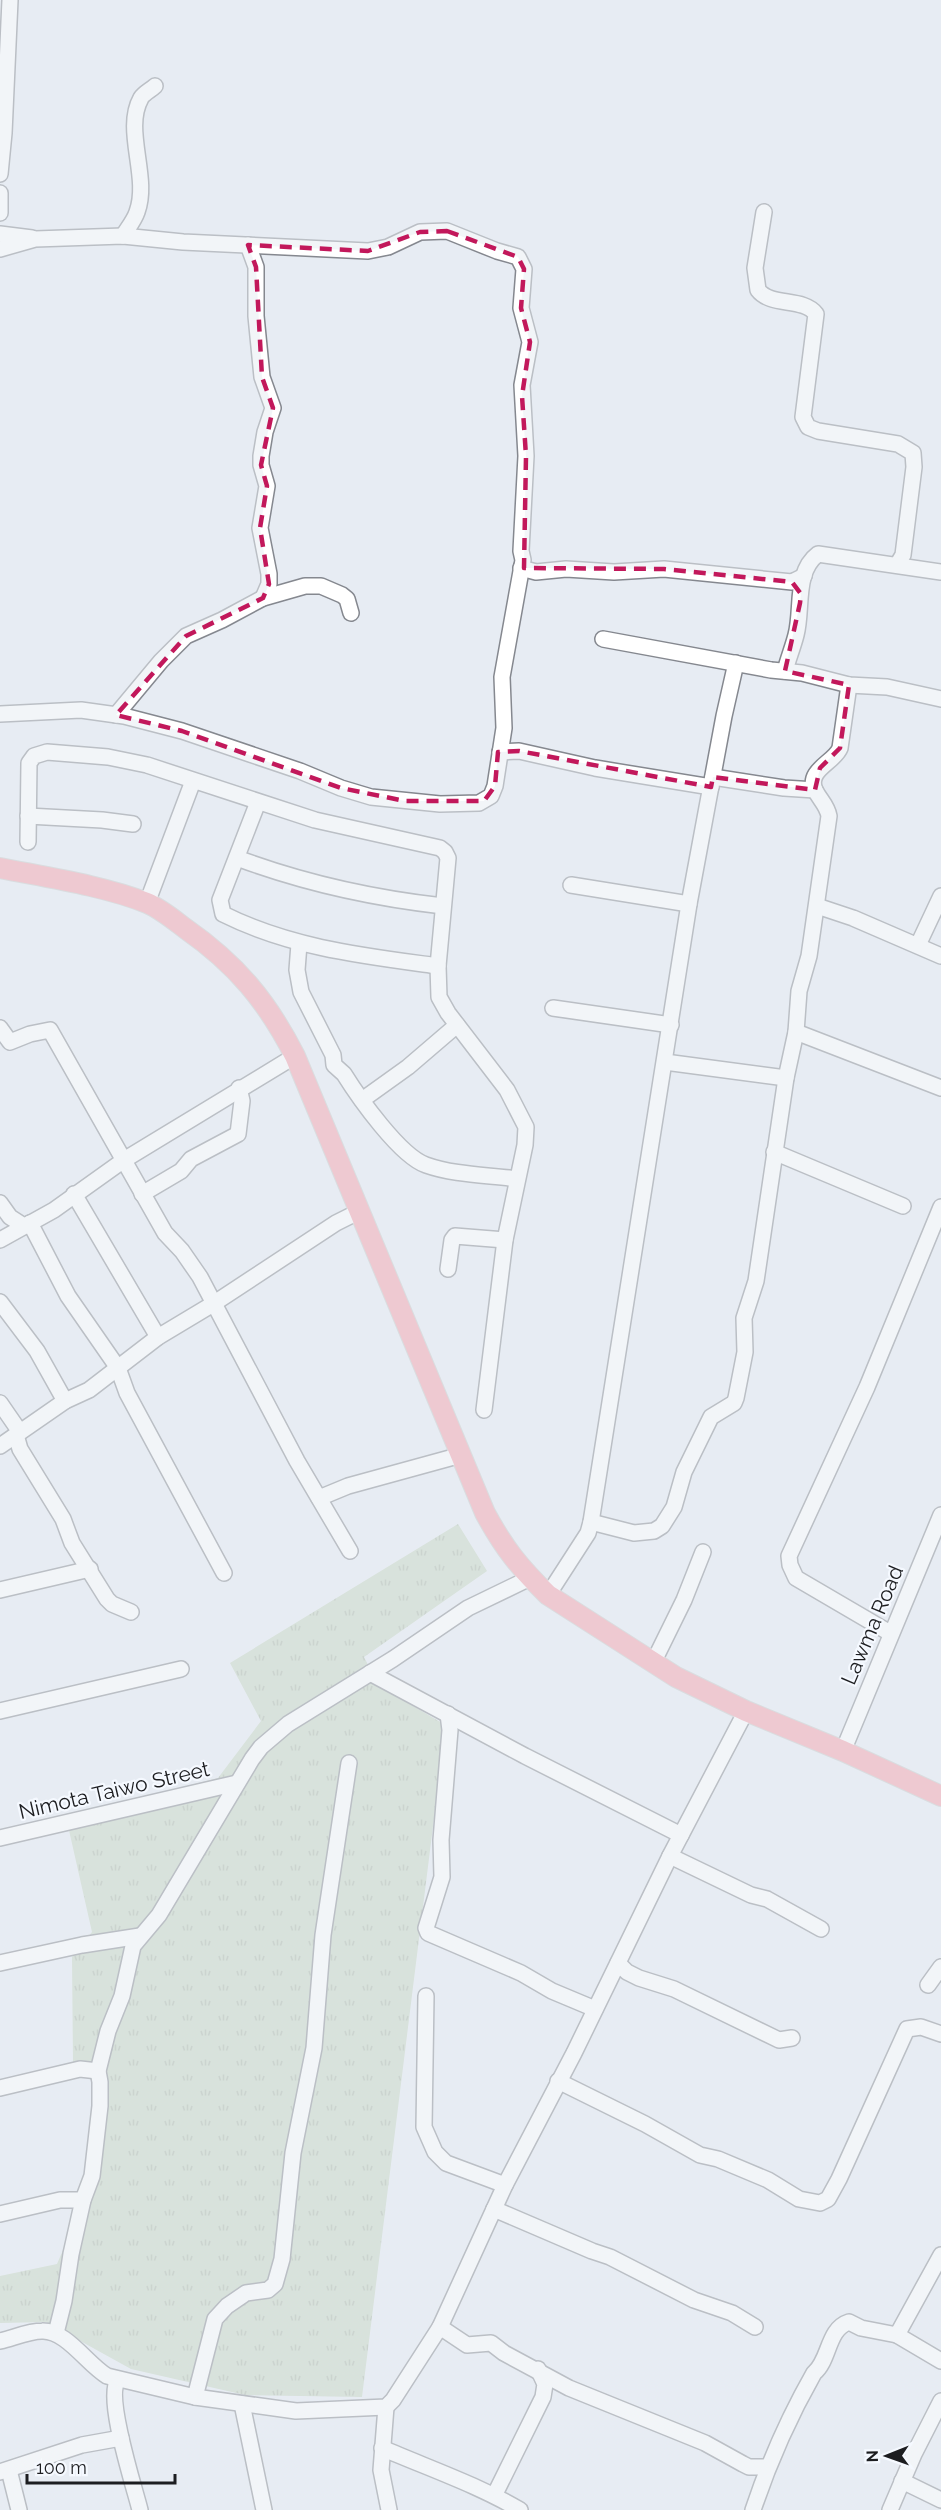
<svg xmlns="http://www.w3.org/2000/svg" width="941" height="2510" viewBox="0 0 941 2510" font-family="Raleway,sans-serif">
<defs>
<pattern id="grass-tufts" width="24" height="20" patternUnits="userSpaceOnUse" patternTransform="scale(1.5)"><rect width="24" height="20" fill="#c5d4c0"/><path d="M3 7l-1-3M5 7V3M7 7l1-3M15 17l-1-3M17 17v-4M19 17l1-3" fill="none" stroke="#a9b6a5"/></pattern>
</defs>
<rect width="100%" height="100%" fill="#e7ecf3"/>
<path fill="url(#grass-tufts)" d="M458 1524 487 1571 364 1657 379 1686 442 1723 440 1770 362 2397 245 2395 131 2369 46 2322 0 2323V2276L57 2264 75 2222 101 2080 73 2062 72 1957 92 1932 66 1817 218 1778 261 1721 230 1663Z"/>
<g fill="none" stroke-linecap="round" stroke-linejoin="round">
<g stroke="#85888f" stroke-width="18">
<g id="minor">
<path d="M0 174 4 133 10 0"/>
<path d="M0 193V213"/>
<path d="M764 212 755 268 758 290C771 307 803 297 816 314L803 417 808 427 818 431 898 444 913 453 914 467 903 555 897 565"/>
<path d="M0 234 32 238"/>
<path d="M123 236C127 229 134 221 137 212 150 177 123 130 141 98 144 93 151 90 155 86"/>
<path d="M248 245 256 267V316L262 377 273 408 265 432 261 456V465L267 486 260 528 269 574V584L263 598"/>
<path d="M0 249 35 239 123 236 183 242 368 251 388 247 420 232 447 231 497 251 518 257 524 269 521 308 530 342 522 385 526 456 521 551 523 560 502 677 504 728 495 786 491 796 479 803 440 804 371 797 341 788 300 771 182 731 124 716 81 710 0 714"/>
<path d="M521 568 536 572 566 569 614 572 664 569 792 582 804 576"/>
<path d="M603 639 771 670 802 673 849 685 887 687 941 699"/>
<path d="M785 671C788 659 793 647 796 635 803 609 794 572 818 554L941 572"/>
<path d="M116 715 161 661 186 636 222 620 263 598 305 586H321L342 595 347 599 351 613"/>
<path d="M500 752 519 751 595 768 711 787"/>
<path d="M713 777 784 788 815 790"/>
<path d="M258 802 220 900 223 914C291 948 364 956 438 966"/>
<path d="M28 816 102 820 133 824"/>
<path d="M28 842 29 763 34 756 47 752 108 757 147 765 315 820 440 848 445 852 448 858 438 966 439 997 448 1013 507 1090 526 1127 525 1145 505 1240 484 1410"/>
<path d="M237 858C304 883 372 898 443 906"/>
<path d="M571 885 689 904"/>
<path d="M147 903 193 781"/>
<path d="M817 906 853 918 941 956"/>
<path d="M299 944 297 970 301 992 333 1055 334 1065 344 1074C359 1098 400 1156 426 1165 454 1175 488 1175 517 1179"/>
<path d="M918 945 941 896"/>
<path d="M553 1008 671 1025"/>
<path d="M0 1028 10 1042 30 1034 50 1030 165 1233 182 1251 200 1277 297 1461 350 1551"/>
<path d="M796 1032 941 1088"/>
<path d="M665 1062 786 1078"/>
<path d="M362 1100 408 1067 457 1025"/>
<path d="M774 1152 903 1206"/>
<path d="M74 1194 158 1337"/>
<path d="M142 1194 181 1171 191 1159 238 1134 242 1101 239 1088"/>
<path d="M0 1203 10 1217 24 1226"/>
<path d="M30 1223 68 1296 118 1368 127 1393 224 1573"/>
<path d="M0 1240 54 1210 124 1160 295 1056"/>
<path d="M448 1269 452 1240 455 1236 505 1240"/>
<path d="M0 1302 37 1351 65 1401"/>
<path d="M0 1403 20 1432"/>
<path d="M16 1435 20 1449 63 1519 72 1543 107 1599 112 1604 131 1612"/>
<path d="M0 1446 65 1401 89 1390 158 1337 213 1304 336 1223 360 1211"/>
<path d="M319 1498 348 1486 461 1455"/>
<path d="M591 1522 634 1533 654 1531 662 1526 674 1507 684 1472 711 1417 734 1403 736 1398 745 1352 744 1318 756 1281 786 1078 796 1032 799 991 809 956 829 816C827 805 820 800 815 790 806 770 835 762 840 748L849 685"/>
<path d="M0 1590 90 1569"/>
<path d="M548 1595 588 1533 591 1522 689 904 724 716 736 663"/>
<path d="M890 1633 796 1578 790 1565 789 1556 867 1387 941 1207"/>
<path d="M654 1661 684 1600 703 1552"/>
<path d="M370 1673 525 1756 681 1835"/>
<path d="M0 1711 181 1669"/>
<path d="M448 1714 450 1730 441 1840 442 1877 426 1928 428 1933 521 1973 552 1991 595 2009"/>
<path d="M843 1751 941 1515"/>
<path d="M0 1838 237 1783"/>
<path d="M670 1856 751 1895 767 1899 821 1929"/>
<path d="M0 1963 82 1945 140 1936"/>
<path d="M618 1963 627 1972 639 1978 674 1989 779 2040 792 2038"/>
<path d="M928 1985 941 1967"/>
<path d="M426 1996 424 2127 435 2152 446 2163 505 2185"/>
<path d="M558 2081 645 2124 700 2155 718 2159 768 2180 799 2199 820 2203 828 2199 839 2179 907 2029 921 2027 941 2034"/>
<path d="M0 2088 80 2069 98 2071"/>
<path d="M494 2209 592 2251 610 2257 694 2300 732 2313 755 2327"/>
<path d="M0 2214 60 2200H83"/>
<path d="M440 2327 467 2345 491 2343 504 2353 569 2388 705 2443 743 2464 749 2467H767"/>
<path d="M56 2333 64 2301 71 2254 83 2200 92 2176 100 2106V2082L98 2071 108 2031 122 1996 133 1946 159 1915 252 1759 261 1747 288 1724 393 1659 468 1608 530 1578"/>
<path d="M897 2335 941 2255"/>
<path d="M0 2341C13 2338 29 2331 42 2331 66 2330 87 2364 107 2376L195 2397 296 2411 386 2407 393 2400 440 2327 505 2185 574 2053 670 1856 746 1711"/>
<path d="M118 2380C105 2397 134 2486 140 2510"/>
<path d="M195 2397 215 2319 227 2306 246 2293 268 2290 275 2284 282 2259 293 2153 314 2048 323 1935 349 1763"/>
<path d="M242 2404 264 2510"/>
<path d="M386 2407 381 2470 389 2510"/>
<path d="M382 2448C428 2468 478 2485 520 2510"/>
<path d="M9 2470 19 2510"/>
<path d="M0 2472 82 2445 121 2438"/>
<path d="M902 2481 941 2500"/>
<path d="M495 2494 543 2397 545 2384 538 2369"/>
<path d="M753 2510C769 2462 789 2417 814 2373 830 2360 827 2329 849 2322L861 2328 897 2335 941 2361"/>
<path d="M890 2510 914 2454 941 2401"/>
</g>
</g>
<g stroke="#c9c9c9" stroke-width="22">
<path id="major" d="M0 868C45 877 105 886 147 903 161 909 174 920 186 929 236 964 267 1001 295 1056L485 1513C504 1548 519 1567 548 1595L676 1677 746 1711 843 1751 941 1796"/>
</g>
<use href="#minor" stroke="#fff" stroke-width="15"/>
<use href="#major" stroke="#f59ea8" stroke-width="20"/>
</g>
<path d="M0 0H941V2510H0ZM447 231 518 257 524 269 521 308 530 342 522 396 526 456 524 568 664 569 792 582 801 594 800 603 785 671 849 685 840 748 820 768 815 790 713 777 711 787 519 751 498 752 495 786 484 801H405L341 788 182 731 116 715 186 636 263 598 269 584 260 528 267 486 261 465 273 408 262 377 256 267 248 245 368 251 420 232Z" fill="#e7ecf3" fill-opacity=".55" fill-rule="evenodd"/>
<path fill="none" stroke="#c2185b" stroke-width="4.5" stroke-dasharray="12 8" stroke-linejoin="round" d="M447 231 518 257 524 269 521 308 530 342 522 396 526 456 524 568 664 569 792 582 801 594 800 603 785 671 849 685 840 748 820 768 815 790 713 777 711 787 519 751 498 752 495 786 484 801H405L341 788 182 731 116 715 186 636 263 598 269 584 260 528 267 486 261 465 273 408 262 377 256 267 248 245 368 251 420 232Z"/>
<g text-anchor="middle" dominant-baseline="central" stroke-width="4.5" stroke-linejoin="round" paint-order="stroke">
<g font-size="21" fill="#1c1d20" stroke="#f5f9ff">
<text transform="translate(872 1625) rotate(-67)">Lawma Road</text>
<text transform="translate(114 1790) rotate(-13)">Nimota Taiwo Street</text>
</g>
</g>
<g transform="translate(887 2456) rotate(269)" stroke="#f5f9ff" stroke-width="4.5" paint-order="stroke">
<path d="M0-4.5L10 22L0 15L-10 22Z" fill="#1c1d20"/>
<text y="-9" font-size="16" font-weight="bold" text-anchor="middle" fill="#1c1d20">N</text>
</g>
<path d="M27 2474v9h148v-9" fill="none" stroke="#1c1d20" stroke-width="3"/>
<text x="36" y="2474" font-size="18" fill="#1c1d20" stroke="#f5f9ff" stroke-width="4.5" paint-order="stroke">100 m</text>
</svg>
